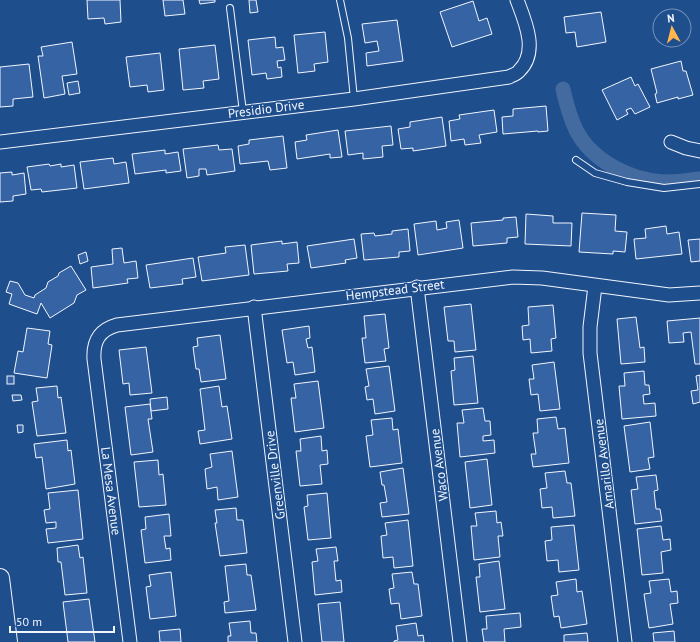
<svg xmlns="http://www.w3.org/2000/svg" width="700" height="642" viewBox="0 0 700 642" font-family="'PT Sans',sans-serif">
<rect width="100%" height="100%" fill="#1f4e8c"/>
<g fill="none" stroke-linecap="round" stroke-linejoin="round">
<path stroke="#446ba0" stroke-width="15" d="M563 89C566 103 570 117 576 130 592 161 630 180 663 182 675 182 688 181 700 179"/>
</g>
<g fill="#3563a3" stroke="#f2f6ff">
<path d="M87 0H120L121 22 105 24 104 18 88 19Z"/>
<path d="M163 0H183L185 14 165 16Z"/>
<path d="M199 0H215V2L200 4Z"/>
<path d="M249 0H256L258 12 250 13Z"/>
<path d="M473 1 479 21 487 18 492 34 452 47 440 12Z"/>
<path d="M601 12 606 42 577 47 575 32 566 33 564 17Z"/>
<path d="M397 20 403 61 367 66 366 53 379 51 377 41 365 43 362 24Z"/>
<path d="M325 32 328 62 314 64 315 71 298 73 294 35Z"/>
<path d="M275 37 276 48 283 47 285 60 277 61 278 68 281 67 282 77 267 79 266 73 252 75 248 40Z"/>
<path d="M72 42 77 74 62 76 65 94 44 98 38 56H43L41 47Z"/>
<path d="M215 45 219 79 203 81 204 88 183 90 179 49Z"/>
<path d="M160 53 164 90 148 92 147 85 130 87 126 57Z"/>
<path d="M681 61 683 71H686L693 95 678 99V97L657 103 655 94 657 93 651 69Z"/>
<path d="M29 64 33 97 13 99V106L0 107V67Z"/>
<path d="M631 77 635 86 638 84 650 107 635 114 631 108 626 110 628 114 617 120 602 90Z"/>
<path d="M78 81 80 93 69 95 67 83Z"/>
<path d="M546 106 548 131 538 132V131L503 134 502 117 513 116V109Z"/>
<path d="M494 110 497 132 479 135 481 143 465 145 464 139 451 141 449 121 460 119 459 115Z"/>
<path d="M442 117 446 146 413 151V148L401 149 398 129 410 127V122Z"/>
<path d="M391 126 393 145 382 146 383 157 363 159V153L348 155 345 131Z"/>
<path d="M338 130 342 157 330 158V154L297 159 295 142 307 140 306 135Z"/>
<path d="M283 136 287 168 270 170 268 161 240 164 238 146 249 144V140Z"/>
<path d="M218 145 219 150 232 149 235 171 207 175 206 169H199V176L187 178 183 149Z"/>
<path d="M165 150V154L178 152 181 171 166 173V170L135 174 132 154Z"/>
<path d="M113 158 114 164 126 162 129 183 84 189 80 162Z"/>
<path d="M49 164 50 166 61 164V167L74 165 77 188 42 192 41 189 31 190 27 167Z"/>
<path d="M12 172V175L24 173 26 194 13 196V201L0 202V173Z"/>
<path d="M582 213 616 215 615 231 627 232 625 252 613 251V254L579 252Z"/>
<path d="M526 214 553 216V223H572L571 246 525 244Z"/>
<path d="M516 217 518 237 507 238V243L473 246 471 223 503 220V218Z"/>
<path d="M459 220 463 248 418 255 414 224 436 221 437 230 447 228 446 222Z"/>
<path d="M666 226 667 234 679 232 682 254 636 259 634 239 646 238 645 229Z"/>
<path d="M408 229 410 251 399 252V257L364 260 361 234 374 233 375 236 392 234V231Z"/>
<path d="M354 239 357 258 345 260 346 263 311 268 307 246Z"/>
<path d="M700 239V261L691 262 688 240Z"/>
<path d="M282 241V244L297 242 299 263 287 264 288 271 254 274 251 245Z"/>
<path d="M245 245 249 275 202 281 198 257 226 253 225 247Z"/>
<path d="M122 248 124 263 136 261 138 278 127 279 128 283 93 288 91 267 113 264 112 249Z"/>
<path d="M86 252 88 261 80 264 78 255Z"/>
<path d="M193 258 196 277 182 279 183 284 150 288 146 265Z"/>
<path d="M71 266 86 290 77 295 74 303 50 318 41 303 37 314 9 304 12 294 6 292 10 281 18 283 25 295 34 298 35 295 46 288 48 282 58 276 59 273Z"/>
<path d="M471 304 476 350 455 352 454 341H448L444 307Z"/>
<path d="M553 305 556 338 551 339 552 351 531 353 530 339 523 340 522 326 529 325 528 307Z"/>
<path d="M385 314 389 348 384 349 386 361 365 363 362 338H366L364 316Z"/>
<path d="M636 317 640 348 644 347 645 362 621 364 617 319Z"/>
<path d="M700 318V364H695L691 332 683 333 684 342 669 343 667 321Z"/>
<path d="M309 326 310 338 306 339 308 348 312 347 315 372 295 375 293 362 287 363 282 330Z"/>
<path d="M27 328 50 331 48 344 52 345 47 378 14 373 18 351 23 352Z"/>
<path d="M220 335 226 379 201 382 199 369H196L193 347 198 346 197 338Z"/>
<path d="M146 347 152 393 130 395 129 383 123 384 119 350Z"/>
<path d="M473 356 478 403 454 405 451 371 455 370 454 358Z"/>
<path d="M554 362 560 409 540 411 538 394 531 395 529 379H534L532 365Z"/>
<path d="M389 366 395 411 375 414 373 399 367 400 365 387 369 386 366 369Z"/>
<path d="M644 371 645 385H649L650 394 643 395 644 404 655 403 656 416 622 419 619 386H625L624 373Z"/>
<path d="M700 375V402L693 404 691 391 698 390 696 376Z"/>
<rect x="7" y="376" width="7" height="8"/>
<path d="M318 381 324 428 295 432 291 398H296L294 384Z"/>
<path d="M57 386 58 398 61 397 66 433 37 436 32 402 38 401 36 388Z"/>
<path d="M219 386 222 407 227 406 232 439 200 444 198 431 205 430 200 389Z"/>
<path d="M12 395H21L22 400 13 401Z"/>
<path d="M167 397 168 409 151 411 150 399Z"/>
<path d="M150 404 152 419H148L153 452 131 455 125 407Z"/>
<path d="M483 408 485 421H490L491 435 483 436V441L494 440 495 453 460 457 457 423H464L462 410Z"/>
<path d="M556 417 558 429 565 428 569 463 533 467 531 454H536L533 433H538L537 419Z"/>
<path d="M392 418 393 430 398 429 402 463 370 467 366 436 373 435 371 420Z"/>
<path d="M650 422 654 457 648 458 650 469 630 472 624 426Z"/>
<path d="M17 425H23V432L18 433Z"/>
<path d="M321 436 322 451 327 450 328 464 320 465 322 484 300 486 296 451H301L300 439Z"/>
<path d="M67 440 68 451 71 450 75 484 46 489 42 457 36 458 34 444Z"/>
<path d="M232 451 238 497 218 500 217 487 207 489 205 469 212 467 210 454Z"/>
<path d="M487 459 492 505 470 508 465 462Z"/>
<path d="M158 460 159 475 163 474 166 505 139 507 134 462Z"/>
<path d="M403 468 409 514 382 517 380 503 387 502 384 485H382L380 472Z"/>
<path d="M565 471 567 483H571L575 516 553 518 552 507 542 508 540 489 547 488 545 473Z"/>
<path d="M656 475 658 490 654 491 656 509H660L662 521 635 524 631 490 638 489 636 477Z"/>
<path d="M78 490 83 539 48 543 46 529 56 528V522L46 523 44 510 50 509 48 493Z"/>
<path d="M327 493 331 538 308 540 304 507 308 506 307 495Z"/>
<path d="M236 508 237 520H243L247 553 220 556 215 523H217L215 510Z"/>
<path d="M496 511 497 523 501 522 503 536H498L500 557 474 560 471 526H477L475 513Z"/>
<path d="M169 514 171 536H164L166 549 170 548 171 560 145 563 141 530 146 529 145 517Z"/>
<path d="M408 520 413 566 394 568 393 557 383 558 381 536 387 535 385 523Z"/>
<path d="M574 525 579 570 559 572 558 560 547 561 545 541 552 540 551 527Z"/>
<path d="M661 526 663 540 670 539 671 550 661 552 663 573 642 575 637 529Z"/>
<path d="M78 545 80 558 83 557 87 593 65 595 61 562H58L57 548Z"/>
<path d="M336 547 338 561H334L336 581 341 580 342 592 315 595 312 562 318 561 316 549Z"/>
<path d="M499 561 505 609 480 612 476 577H480L479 564Z"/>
<path d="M246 564 247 575H251L256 610 225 613 224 602 229 601 225 566Z"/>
<path d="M171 572 176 616 150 619 146 587 151 586 149 575Z"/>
<path d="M412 572 414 584H418L422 616 401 619 399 603 391 604 389 589 394 588 392 574Z"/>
<path d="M576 579 577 592 582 591 587 624 561 628 559 616 554 617 551 596 558 595 556 582Z"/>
<path d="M669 579 671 592 677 591 678 603 670 604 673 624 649 628 644 594 651 593 649 581Z"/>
<path d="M89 599 95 642H68L63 602Z"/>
<path d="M340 602 344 642H322L318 604Z"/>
<path d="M520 613 521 627 504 629 505 642H484L482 629H487L486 616Z"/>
<path d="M250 621 251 633H256L257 642H228V636H231L229 623Z"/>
<path d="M416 623 418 636 423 635 424 642H394V641L398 640 396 626Z"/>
<path d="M180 629 181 642H160L159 631Z"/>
<path d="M674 631 675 642H654L653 633Z"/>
<path d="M587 633 588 642H564V635Z"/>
</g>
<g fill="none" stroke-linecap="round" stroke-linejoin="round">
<g stroke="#f2f6ff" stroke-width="8">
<g id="lane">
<path d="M340 0 348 38 354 99"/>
<path d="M230 8 243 112"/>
<path d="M576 160 595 173 627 182 664 188 700 184"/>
</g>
</g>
<g stroke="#f2f6ff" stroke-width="15">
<g id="street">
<path d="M0 142 354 99 509 77C512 75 517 74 519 71 539 52 525 21 517 0"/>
<path d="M671 142 686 148 700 151"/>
<path d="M595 286 590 327V353L625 642"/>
<path d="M417 287 460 642"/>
<path d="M254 307 295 642"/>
<path d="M130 642 94 359C93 341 99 330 117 325L513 277 542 278 669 295 700 293"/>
</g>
</g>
<g stroke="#f2f6ff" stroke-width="20">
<path id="secondary" d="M0 578 8 642"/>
</g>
<use href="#lane" stroke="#1f4e8c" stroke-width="6"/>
<use href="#street" stroke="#1f4e8c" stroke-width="13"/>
<use href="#secondary" stroke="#1f4e8c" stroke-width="18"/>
</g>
<g text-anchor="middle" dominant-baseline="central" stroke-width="3" stroke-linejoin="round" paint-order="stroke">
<g font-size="13" fill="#f2f6ff" stroke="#1f4e8c">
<text transform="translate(266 109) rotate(-7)">Presidio Drive</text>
<text transform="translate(395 290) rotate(-7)">Hempstead Street</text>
<text transform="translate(604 464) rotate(-97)">Amarillo Avenue</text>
<text transform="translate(439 465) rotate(-97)">Waco Avenue</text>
<text transform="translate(275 475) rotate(-97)">Greenville Drive</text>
<text transform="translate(111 491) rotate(83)">La Mesa Avenue</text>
</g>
</g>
<g transform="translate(672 28) rotate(353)"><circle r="19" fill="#1f4e8c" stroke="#7391ba"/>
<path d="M0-3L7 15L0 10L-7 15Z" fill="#ffb74d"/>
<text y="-6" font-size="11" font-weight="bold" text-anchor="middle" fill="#f2f6ff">N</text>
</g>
<path d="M10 626v6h104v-6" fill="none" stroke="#f2f6ff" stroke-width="2"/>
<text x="16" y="626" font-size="12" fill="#f2f6ff" stroke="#1f4e8c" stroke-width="3" paint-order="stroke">50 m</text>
</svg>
